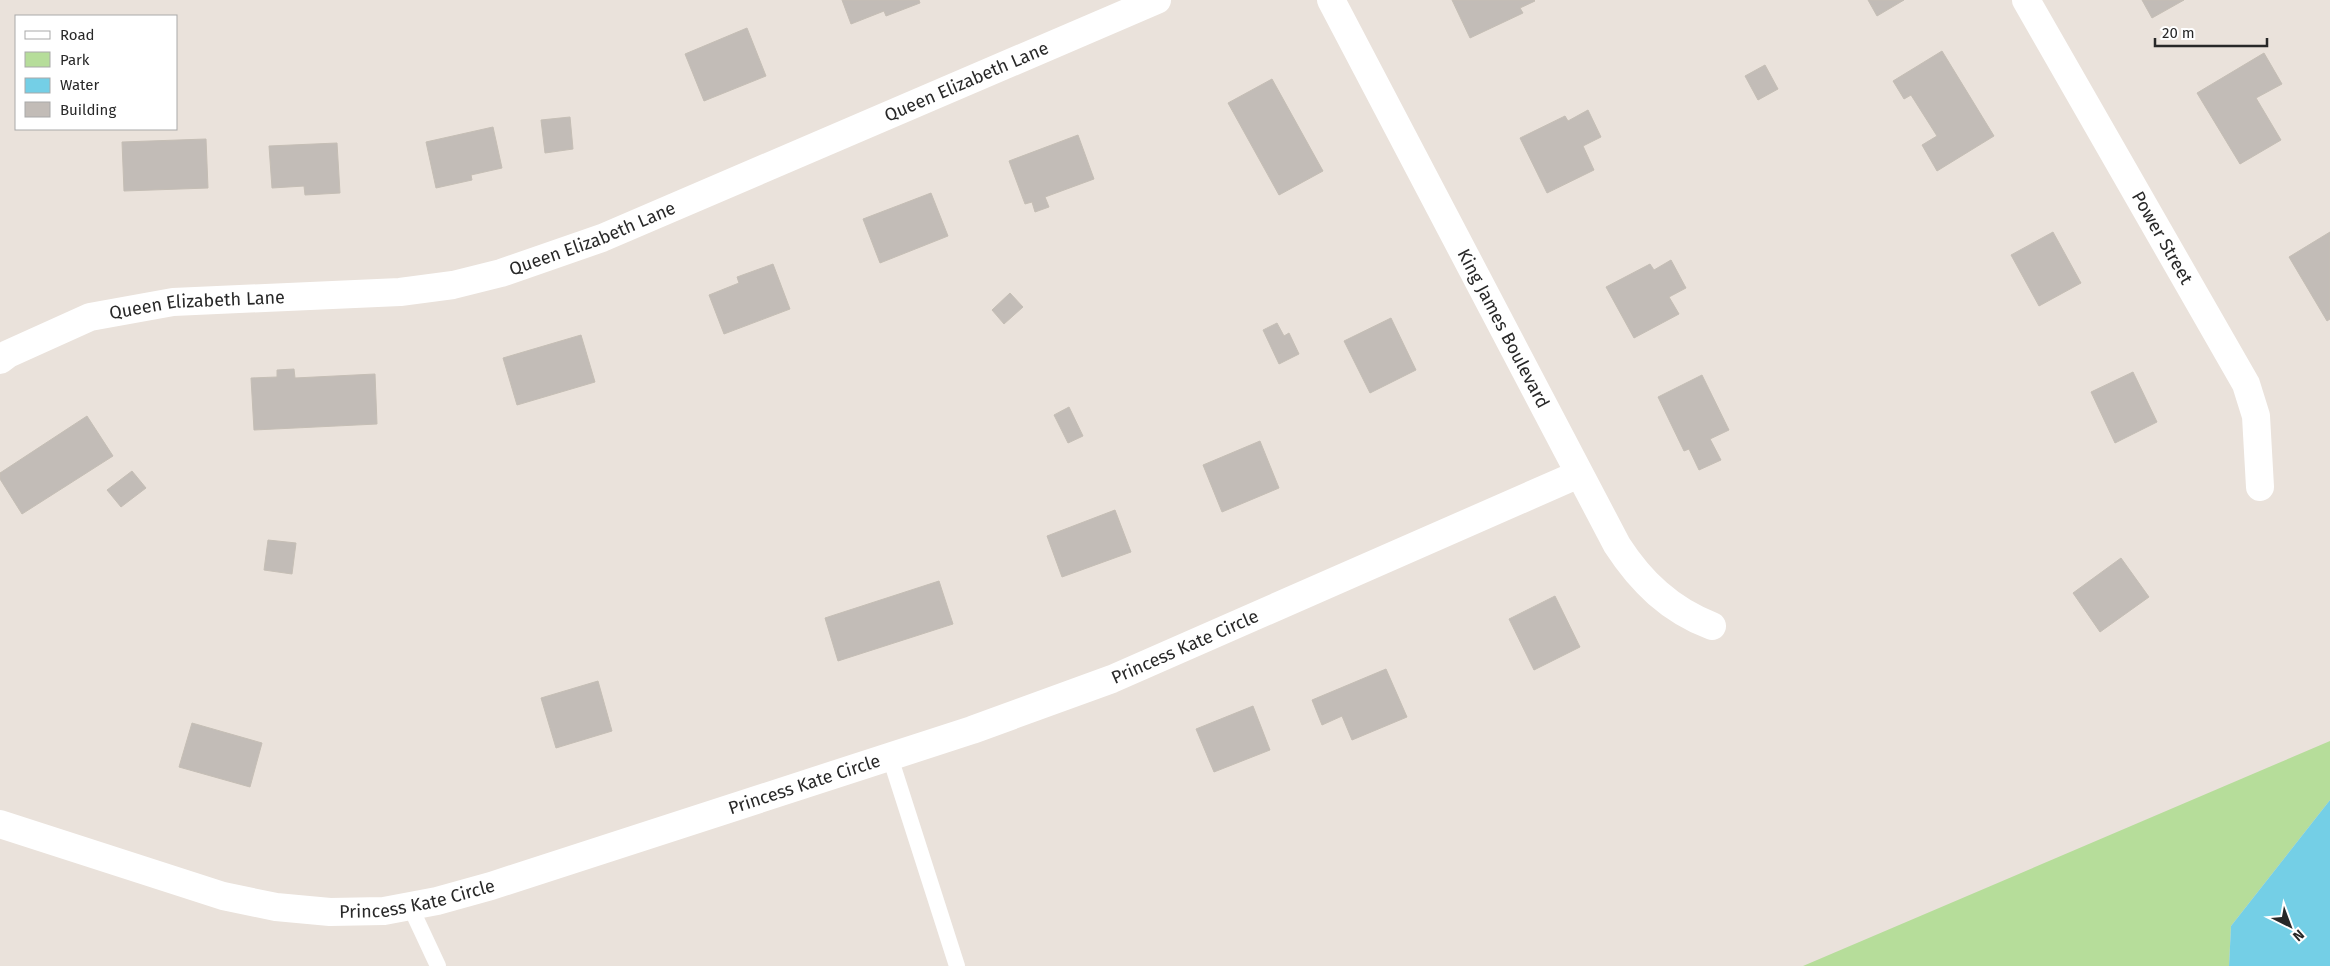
<svg xmlns="http://www.w3.org/2000/svg" width="2330" height="966" viewBox="0 0 2330 966" font-family="'Fira Sans',sans-serif">
<rect width="100%" height="100%" fill="#eae2db"/>
<path fill="#b6dd9a" d="M2330 741V800L2231 926 2229 966H1803Z"/>
<path fill="#74cfe6" d="M2330 800V966H2229L2231 926Z"/>
<g fill="#c2bcb7" stroke="#c5beb5">
<path d="M842 0H919L920 3 886 16 884 11 851 24Z"/>
<path d="M1452 0H1534L1535 1 1520 8 1523 13 1470 38Z"/>
<path d="M1868 0H1904L1877 16Z"/>
<path d="M2142 0H2184L2152 18Z"/>
<path d="M747 28 766 76 704 101 685 54Z"/>
<path d="M1942 51 1994 136 1937 171 1922 145 1937 136 1911 95 1904 99 1893 81Z"/>
<path d="M2264 53 2282 84 2256 98 2281 140 2240 164 2197 93Z"/>
<path d="M1765 65 1778 89 1758 100 1745 76Z"/>
<path d="M1272 79 1323 171 1279 195 1228 103Z"/>
<path d="M1588 110 1601 137 1583 146 1594 170 1547 193 1520 138 1565 116 1568 121Z"/>
<path d="M570 117 573 149 545 153 541 120Z"/>
<path d="M493 127 502 168 471 175 472 180 436 188 426 142Z"/>
<path d="M1078 135 1094 179 1045 197 1049 207 1035 212 1032 202 1025 204 1009 161Z"/>
<path d="M206 139 208 188 124 191 122 142Z"/>
<path d="M337 143 340 193 305 195 304 186 272 188 269 146Z"/>
<path d="M931 193 948 236 880 263 863 219Z"/>
<path d="M2053 232 2081 283 2039 306 2011 255Z"/>
<path d="M2330 232V319L2327 321 2289 257Z"/>
<path d="M1671 260 1686 288 1669 297 1679 314 1634 338 1606 287 1650 264 1654 270Z"/>
<path d="M773 264 790 309 724 334 709 295 739 283 737 277Z"/>
<path d="M1010 293 1023 307 1004 324 992 310Z"/>
<path d="M1391 318 1416 370 1370 393 1344 341Z"/>
<path d="M1277 323 1284 336 1289 333 1299 354 1279 364 1263 330Z"/>
<path d="M581 335 595 382 517 405 503 358Z"/>
<path d="M294 369 295 378 375 374 377 424 254 430 251 378 277 377V370Z"/>
<path d="M2133 372 2157 422 2115 443 2091 392Z"/>
<path d="M1702 375 1729 430 1710 439 1721 460 1699 470 1689 449 1684 451 1658 397Z"/>
<path d="M1069 407 1083 436 1068 443 1054 415Z"/>
<path d="M87 416 113 456 22 514 0 479V473Z"/>
<path d="M1260 441 1279 488 1222 512 1203 465Z"/>
<path d="M132 471 146 488 121 507 107 490Z"/>
<path d="M1115 510 1131 552 1062 577 1047 536Z"/>
<path d="M268 540 296 543 292 574 264 570Z"/>
<path d="M2121 558 2149 597 2100 632 2073 593Z"/>
<path d="M939 581 953 624 838 661 825 618Z"/>
<path d="M1555 596 1580 647 1534 670 1509 619Z"/>
<path d="M1386 669 1407 717 1352 740 1342 716 1322 725 1312 700Z"/>
<path d="M598 681 612 731 556 748 541 698Z"/>
<path d="M1253 706 1270 750 1214 772 1196 729Z"/>
<path d="M192 723 262 743 250 787 179 767Z"/>
</g>
<g fill="none" stroke-linecap="round" stroke-linejoin="round">
<g stroke="#fff" stroke-width="16">
<path d="M890 757 957 966"/>
<path d="M410 906 438 966"/>
</g>
<g stroke="#fff" stroke-width="28">
<path id="s1" d="M1331 0 1617 545C1641 582 1670 610 1712 626"/>
<path id="s2" d="M2026 0 2246 384 2256 416 2260 487"/>
<path id="s3" d="M0 360 8 354 90 317 173 302 400 292 453 285 501 273 602 238 1157 0"/>
<path id="s4" d="M0 824 223 896 276 907 330 912 384 911 437 901 491 886 972 730 1112 679 1579 474"/>
</g>
</g>
<g text-anchor="middle" dominant-baseline="central" stroke-width="5" stroke-linejoin="round" paint-order="stroke">
<g font-size="18" fill="#282828" stroke="#fff">
<text stroke="none"><textPath href="#s3" startOffset="1018">Queen Elizabeth Lane</textPath></text>
<text stroke="none"><textPath href="#s2" startOffset="274">Power Street</textPath></text>
<text stroke="none"><textPath href="#s3" startOffset="612">Queen Elizabeth Lane</textPath></text>
<text stroke="none"><textPath href="#s3" startOffset="208">Queen Elizabeth Lane</textPath></text>
<text stroke="none"><textPath href="#s1" startOffset="371">King James Boulevard</textPath></text>
<text stroke="none"><textPath href="#s4" startOffset="1241">Princess Kate Circle</textPath></text>
<text stroke="none"><textPath href="#s4" startOffset="836">Princess Kate Circle</textPath></text>
<text stroke="none"><textPath href="#s4" startOffset="431">Princess Kate Circle</textPath></text>
</g>
</g>
<rect x="15" y="15" width="162" height="115" fill="#ffffff" stroke="#a9a9a9"/>
<rect x="25" y="31" width="25" height="8" fill="#ffffff" stroke="#a9a9a9"/>
<text x="60" y="40" font-size="15" fill="#282828">Road</text>
<rect x="25" y="52" width="25" height="15" fill="#b6dd9a" stroke="#a9a9a9"/>
<text x="60" y="65" font-size="15" fill="#282828">Park</text>
<rect x="25" y="78" width="25" height="15" fill="#74cfe6" stroke="#a9a9a9"/>
<text x="60" y="90" font-size="15" fill="#282828">Water</text>
<rect x="25" y="102" width="25" height="15" fill="#c2bcb7" stroke="#a9a9a9"/>
<text x="60" y="115" font-size="15" fill="#282828">Building</text>
<g transform="translate(2290 926) rotate(138)" stroke="#ffffff" stroke-width="4" paint-order="stroke">
<path d="M0-4L9 19L0 12L-9 19Z" fill="#282828"/>
<text y="-8" font-size="14" font-weight="bold" text-anchor="middle" fill="#282828">N</text>
</g>
<path d="M2155 38v8h112v-8" fill="none" stroke="#282828" stroke-width="2.5"/>
<text x="2162" y="38" font-size="15" fill="#282828" stroke="#ffffff" stroke-width="4" paint-order="stroke">20 m</text>
</svg>
